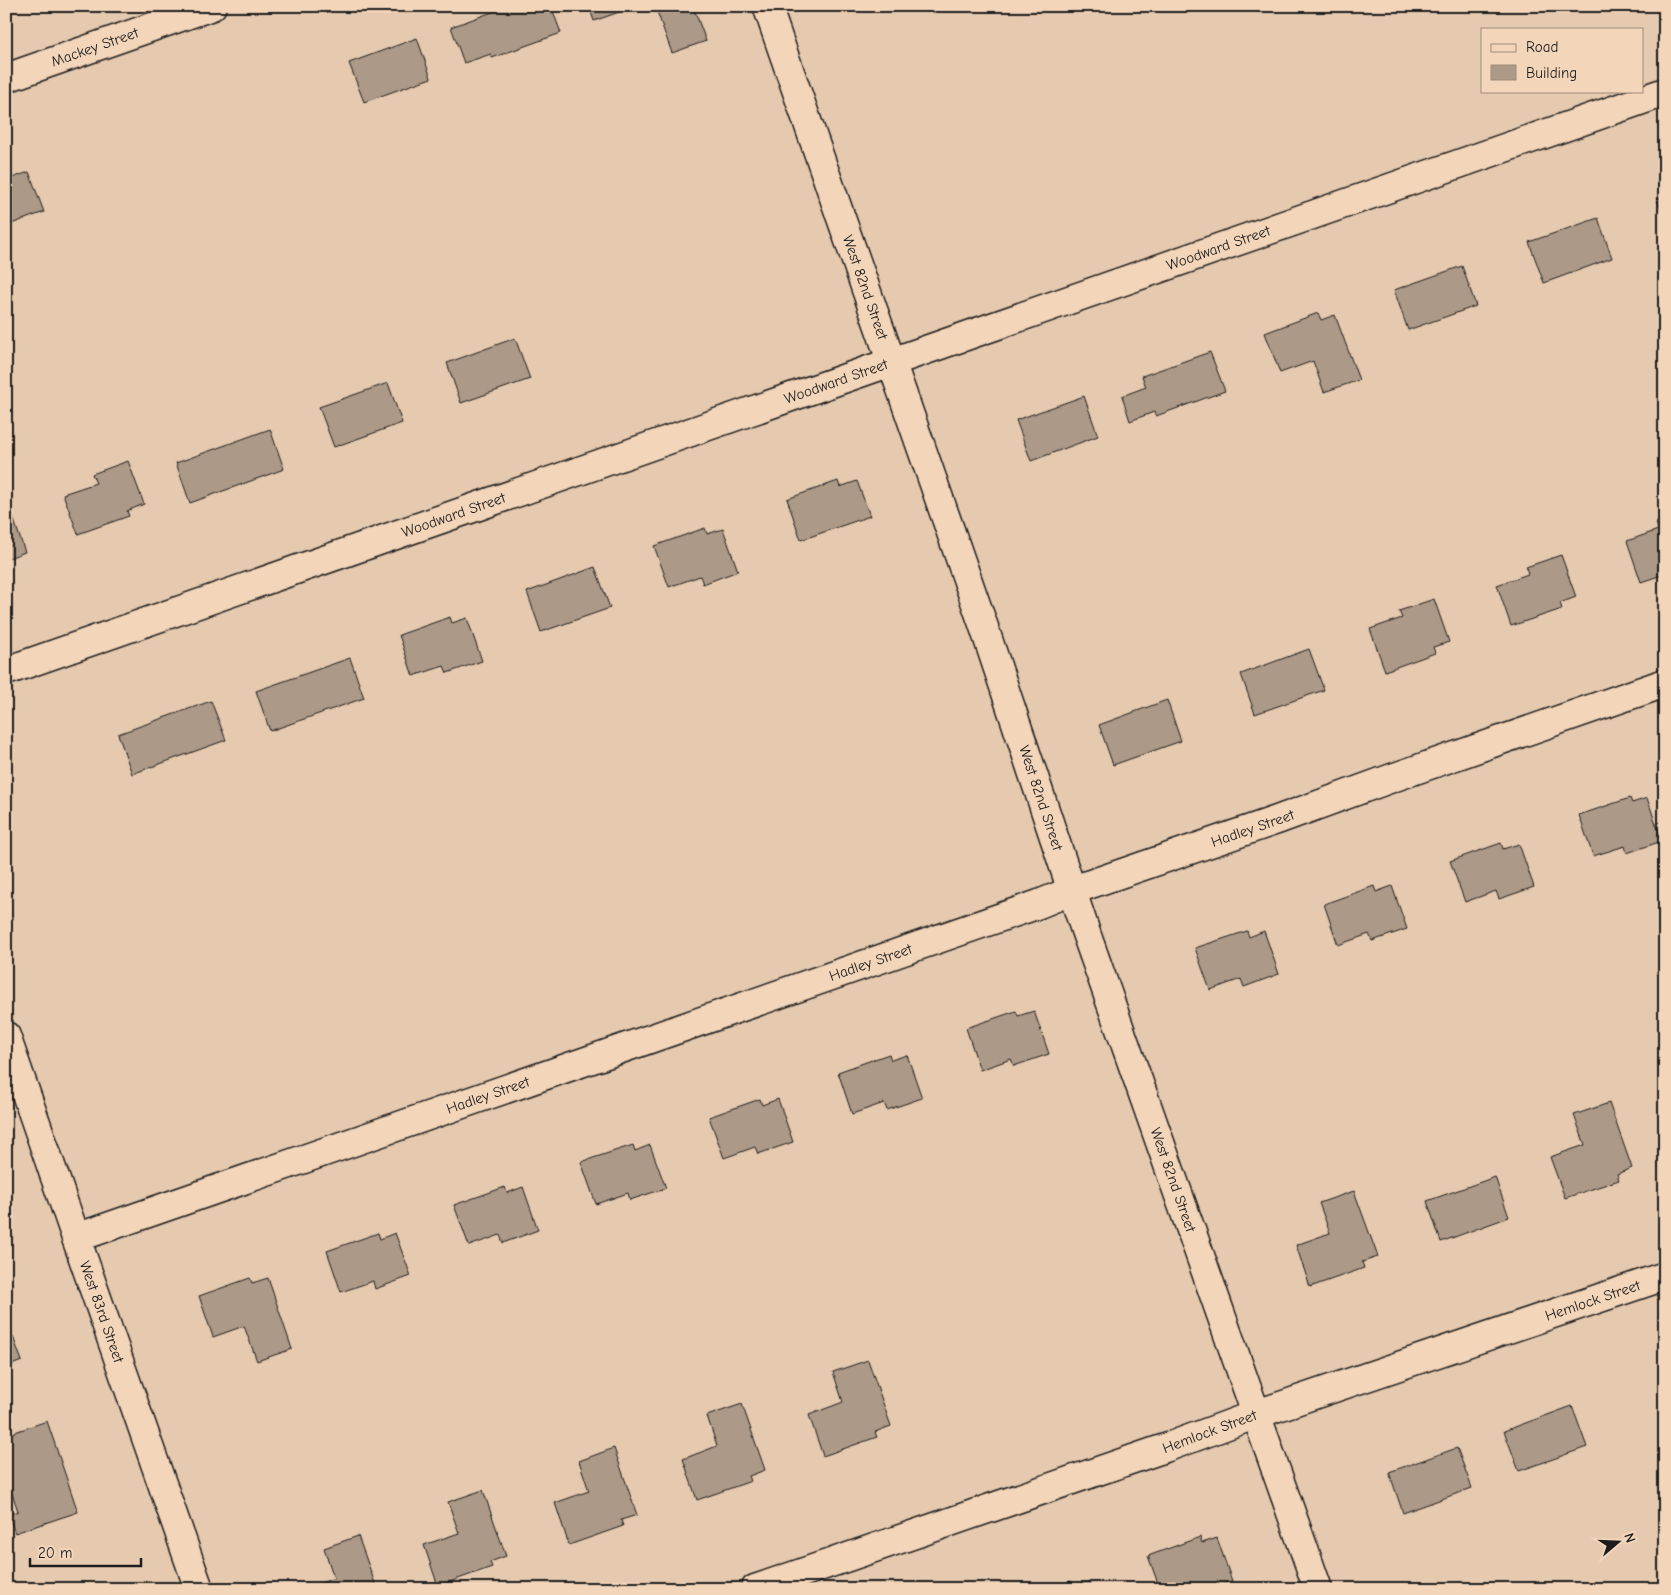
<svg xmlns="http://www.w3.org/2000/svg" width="1671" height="1595" viewBox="0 0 1671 1595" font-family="'Comic Neue',sans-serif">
<rect width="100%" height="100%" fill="#e6cab0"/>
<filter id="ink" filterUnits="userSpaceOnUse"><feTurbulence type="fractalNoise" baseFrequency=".02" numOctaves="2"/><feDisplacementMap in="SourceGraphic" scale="10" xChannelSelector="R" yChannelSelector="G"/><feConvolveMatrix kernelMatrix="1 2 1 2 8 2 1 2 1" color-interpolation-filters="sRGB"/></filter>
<g filter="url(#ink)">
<g fill="#ad9987" stroke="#1c1c1c">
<path d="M509 6H551L561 33 492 58 491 54 464 63 451 27Z"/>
<path d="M589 6H636L594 21Z"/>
<path d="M655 6H693L706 41 672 53Z"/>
<path d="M417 38 431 78 364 102 349 63Z"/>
<path d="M29 172 44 212 6 226V180Z"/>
<path d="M1665 196V221L1657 199Z"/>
<path d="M1598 218 1612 258 1544 283 1529 242Z"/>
<path d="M1462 266 1476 306 1408 330 1394 290Z"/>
<path d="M1318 313 1321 320 1335 315 1359 380 1324 392 1313 361 1280 373 1265 333Z"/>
<path d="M515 338 530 379 461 403 447 363Z"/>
<path d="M1210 352 1225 391 1156 416 1154 412 1130 421 1122 396 1146 387 1142 376Z"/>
<path d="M388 383 402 423 334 447 319 407Z"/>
<path d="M1084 396 1098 436 1031 461 1016 420Z"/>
<path d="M270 429 284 469 190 503 176 463Z"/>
<path d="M128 461 144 504 127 511 129 516 78 534 63 494 96 483 92 474Z"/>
<path d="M838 481 840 487 857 481 870 516 801 540 787 499Z"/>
<path d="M11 512 25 552 6 559V514Z"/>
<path d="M1665 519V574L1641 582 1627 541 1658 530 1656 522Z"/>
<path d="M705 528 707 534 723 529 738 571 703 584 700 576 669 587 654 546Z"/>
<path d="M1561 555 1576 597 1560 603 1562 609 1511 626 1497 585 1528 574 1526 567Z"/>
<path d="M595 567 610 608 541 632 527 592Z"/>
<path d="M1434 599 1449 642 1433 647 1435 653 1385 671 1370 629 1402 618 1399 611Z"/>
<path d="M450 617 452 623 467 618 482 661 447 673 444 666 413 676 399 635Z"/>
<path d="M1309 649 1324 690 1255 714 1241 674Z"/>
<path d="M350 658 364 698 270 731 256 691Z"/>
<path d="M1167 700 1181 741 1113 765 1099 725Z"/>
<path d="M211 701 226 740 132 774 118 734Z"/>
<path d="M1630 798 1632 803 1647 798 1662 841 1627 853 1625 846 1593 856 1579 815Z"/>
<path d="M1501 843 1503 849 1519 844 1534 887 1499 899 1496 891 1465 902 1450 861Z"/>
<path d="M1374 886 1376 892 1392 886 1407 929 1372 941 1369 934 1338 945 1324 904Z"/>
<path d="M1247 931 1249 937 1264 931 1279 974 1244 987 1241 979 1210 990 1195 948Z"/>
<path d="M1016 1011 1018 1016 1034 1011 1049 1054 1014 1066 1011 1059 980 1070 966 1028Z"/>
<path d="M889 1054 891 1060 907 1055 922 1098 887 1110 884 1103 852 1114 838 1072Z"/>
<path d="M760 1099 762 1105 778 1099 793 1142 758 1154 755 1147 724 1158 709 1117Z"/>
<path d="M1609 1103 1632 1168 1617 1174 1619 1180 1565 1198 1550 1157 1585 1145 1574 1115Z"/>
<path d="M633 1145 635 1151 650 1145 666 1188 630 1200 628 1193 596 1204 581 1162Z"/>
<path d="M1495 1177 1509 1217 1441 1242 1427 1201Z"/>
<path d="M505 1187 507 1193 523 1187 538 1230 503 1243 500 1235 469 1246 454 1205Z"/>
<path d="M1354 1191 1378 1257 1362 1262 1364 1268 1310 1287 1296 1245 1330 1233 1319 1203Z"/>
<path d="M378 1233 380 1239 395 1233 411 1276 375 1289 373 1281 341 1292 327 1251Z"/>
<path d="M250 1278 252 1283 268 1278 292 1349 257 1361 244 1326 213 1337 199 1296Z"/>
<path d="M6 1318 22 1361 6 1367Z"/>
<path d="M868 1360 891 1426 875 1432 877 1437 823 1456 809 1415 843 1402 833 1372Z"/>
<path d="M742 1404 765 1470 749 1476 751 1481 697 1500 683 1459 717 1446 707 1416Z"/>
<path d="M1572 1406 1587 1447 1519 1471 1504 1431Z"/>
<path d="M47 1421 78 1512 15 1533 8 1515 18 1511 6 1475V1435Z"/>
<path d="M614 1448 637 1515 621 1520 623 1526 569 1545 555 1503 589 1491 579 1461Z"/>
<path d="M1457 1448 1472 1488 1403 1513 1389 1472Z"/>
<path d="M483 1490 506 1556 490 1562 492 1567 438 1586 424 1545 459 1533 448 1502Z"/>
<path d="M358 1536 377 1589H305L334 1578 324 1548Z"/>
<path d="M1200 1537 1202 1543 1217 1538 1232 1581 1210 1589H1196L1195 1586 1186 1589H1160L1148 1556Z"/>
<path d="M1071 1581 1073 1587 1089 1582 1092 1589H1049Z"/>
</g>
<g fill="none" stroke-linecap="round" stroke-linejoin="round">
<g stroke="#1c1c1c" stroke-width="31">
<g id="minor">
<path id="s1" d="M767 6 984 627 1086 933 1318 1589"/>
<path id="s2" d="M6 78 212 6"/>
<path id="s3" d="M6 671 1665 92"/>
<path id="s4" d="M6 1036 76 1238 199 1589"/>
<path id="s5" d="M76 1238 1039 904 1073 890 1277 820 1392 778 1665 683"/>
<path id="s6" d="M755 1589 1165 1448 1257 1414 1665 1276"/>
</g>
</g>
<use href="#minor" stroke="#f3d5b9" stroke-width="28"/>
</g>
</g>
<g text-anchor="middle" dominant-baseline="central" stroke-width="4" stroke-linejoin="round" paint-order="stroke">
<g font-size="15" fill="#1c1c1c" stroke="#f3d5b9">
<text stroke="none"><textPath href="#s2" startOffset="94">Mackey Street</textPath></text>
<text stroke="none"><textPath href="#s3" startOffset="1284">Woodward Street</textPath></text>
<text stroke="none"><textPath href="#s1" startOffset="298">West 82nd Street</textPath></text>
<text stroke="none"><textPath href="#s3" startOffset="879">Woodward Street</textPath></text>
<text stroke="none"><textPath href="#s3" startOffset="474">Woodward Street</textPath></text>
<text stroke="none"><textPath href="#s1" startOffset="838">West 82nd Street</textPath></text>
<text stroke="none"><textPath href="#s5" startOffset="1246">Hadley Street</textPath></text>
<text stroke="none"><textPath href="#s5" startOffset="841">Hadley Street</textPath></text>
<text stroke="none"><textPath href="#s5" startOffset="436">Hadley Street</textPath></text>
<text stroke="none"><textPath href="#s1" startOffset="1242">West 82nd Street</textPath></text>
<text stroke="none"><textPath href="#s6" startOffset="886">Hemlock Street</textPath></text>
<text stroke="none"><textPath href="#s4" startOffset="292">West 83rd Street</textPath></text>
<text stroke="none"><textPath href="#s6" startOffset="481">Hemlock Street</textPath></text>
</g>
</g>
<rect width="1671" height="1595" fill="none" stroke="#f3d5b9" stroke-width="25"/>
<rect x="12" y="12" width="1646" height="1570" fill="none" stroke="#1c1c1c" stroke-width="2" filter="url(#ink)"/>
<rect x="1481" y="28" width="162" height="65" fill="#f3d5b9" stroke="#9d8b7a"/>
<rect x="1491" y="44" width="25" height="8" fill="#f3d5b9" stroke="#9d8b7a"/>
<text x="1526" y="52" font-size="15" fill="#1c1c1c">Road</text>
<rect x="1491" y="65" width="25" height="15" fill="#ad9987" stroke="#9d8b7a"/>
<text x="1526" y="78" font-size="15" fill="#1c1c1c">Building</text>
<g transform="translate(1618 1542) rotate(71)" stroke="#f3d5b9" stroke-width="4" paint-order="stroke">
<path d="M0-4L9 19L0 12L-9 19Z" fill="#1c1c1c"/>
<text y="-8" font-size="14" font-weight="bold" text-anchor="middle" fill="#1c1c1c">N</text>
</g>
<path d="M30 1558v8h111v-8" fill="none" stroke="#1c1c1c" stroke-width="2.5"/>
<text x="38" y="1558" font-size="15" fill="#1c1c1c" stroke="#f3d5b9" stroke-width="4" paint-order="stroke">20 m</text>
</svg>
